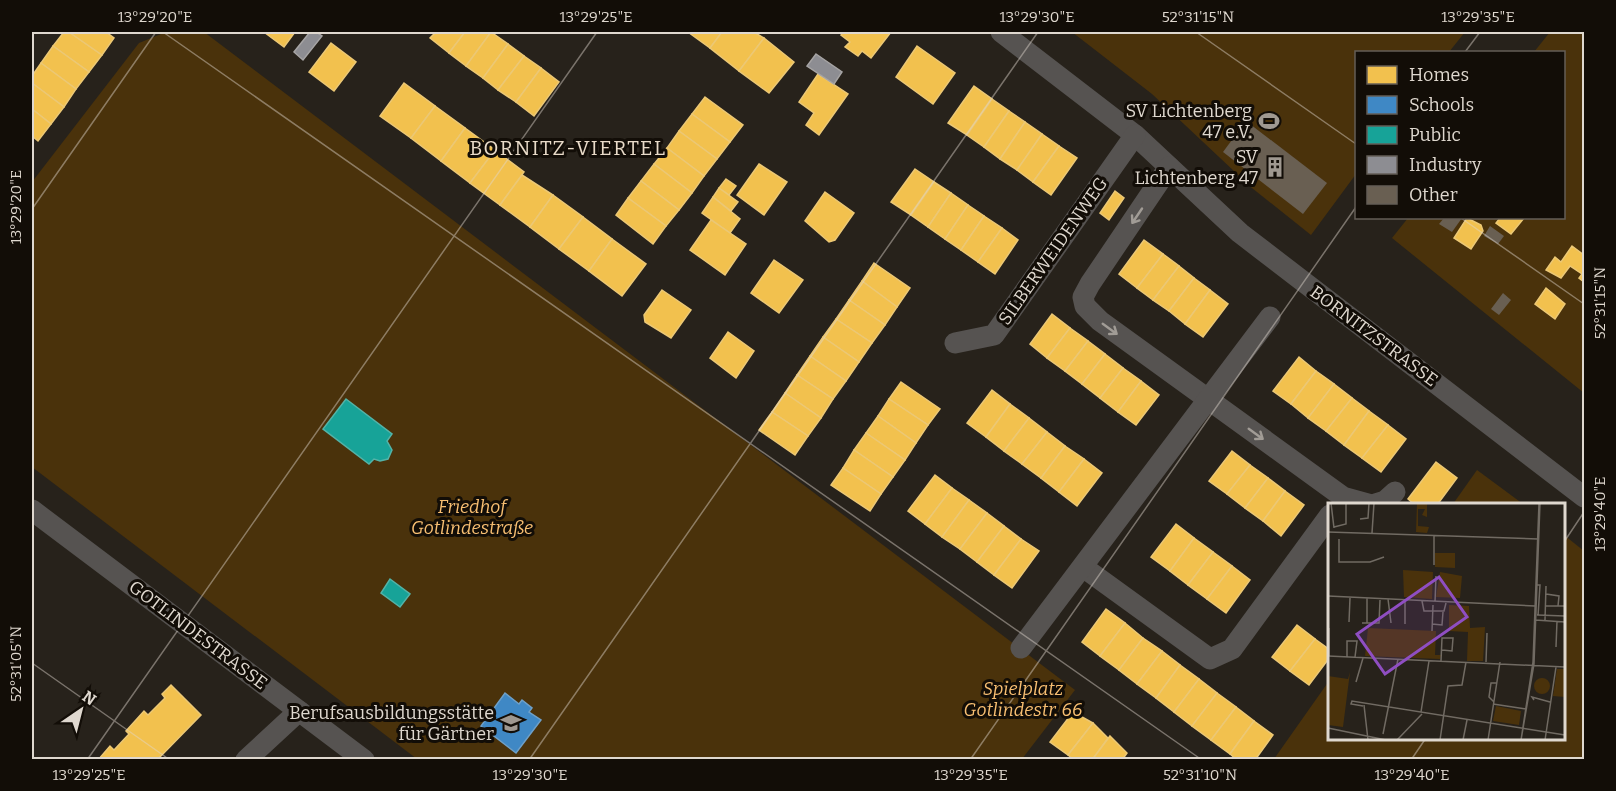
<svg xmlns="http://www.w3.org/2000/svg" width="1616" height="791" viewBox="0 0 1616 791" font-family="Bitter,serif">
<rect width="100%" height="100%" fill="#27221b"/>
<g fill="#4a320b">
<path d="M166 32H204L1075 690 1022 759H417L32 467V182L139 43Z"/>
<path d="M1072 32H1465L1449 52H1356V174L1311 235 1252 188 1152 94Z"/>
<path d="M1550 32H1584V393L1392 238 1408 218H1564V52H1534Z"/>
<path d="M1477 470 1523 504H1453Z"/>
<path d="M1564 535 1584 551V759H1274L1329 681 1330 738H1564Z"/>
</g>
<g fill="#f2c14e" stroke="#ecc875" stroke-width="1.5">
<path d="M64 32H69L102 55 89 72 53 46Z"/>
<path d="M69 32H106L114 38 102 55Z"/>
<path d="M264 32H295L284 47Z"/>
<path d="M436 32H465L449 53 430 38Z"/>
<path d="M465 32H491L466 66 449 53Z"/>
<path d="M491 32 508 44 483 78 466 66Z"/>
<path d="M688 32H722L710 48Z"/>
<path d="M722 32H754L764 38 739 71 710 48Z"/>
<path d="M843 32H891L871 58 862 51 858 56 845 47 850 42 841 35Z"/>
<path d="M764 38 794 62 769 93 739 71Z"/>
<path d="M331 43 356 62 334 91 309 72Z"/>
<path d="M508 44 524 56 498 90 483 78Z"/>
<path d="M53 46 89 72 76 89 41 63Z"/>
<path d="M917 46 955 73 933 104 896 77Z"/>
<path d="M524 56 541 68 516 102 498 90Z"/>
<path d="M41 63 76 89 64 107 32 83V76Z"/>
<path d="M541 68 559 82 534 116 516 102Z"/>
<path d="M818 74 848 94 819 135 806 125 814 113 799 102Z"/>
<path d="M32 83 64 107 51 124 32 109Z"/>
<path d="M404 83 435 106 411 138 380 116Z"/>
<path d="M974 86 992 99 967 135 948 123Z"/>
<path d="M705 97 743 125 730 142 692 114Z"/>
<path d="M992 99 1009 111 984 147 967 135Z"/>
<path d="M435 106 465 128 441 161 411 138Z"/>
<path d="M32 109 51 124 38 141 32 136Z"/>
<path d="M1009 111 1025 122 1000 159 984 147Z"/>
<path d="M692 114 730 142 717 159 679 131Z"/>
<path d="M1025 122 1042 134 1017 170 1000 159Z"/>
<path d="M465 128 495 150 470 183 441 161Z"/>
<path d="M679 131 717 159 704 176 667 148Z"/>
<path d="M1042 134 1059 146 1033 182 1017 170Z"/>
<path d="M1059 146 1077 158 1051 195 1033 182Z"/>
<path d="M667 148 704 176 692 193 654 164Z"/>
<path d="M495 150 524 172 500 205 470 183Z"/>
<path d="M654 164 692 193 679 210 641 181Z"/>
<path d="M759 164 787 182 764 215 737 195Z"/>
<path d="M915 169 934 182 911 215 891 202Z"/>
<path d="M522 175 553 195 530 227 500 205Z"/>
<path d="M726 179 736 186 729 195 719 188Z"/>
<path d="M641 181 679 210 666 226 628 198Z"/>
<path d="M934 182 951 193 928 227 911 215Z"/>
<path d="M719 188 738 202 731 211 713 197Z"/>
<path d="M1115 191 1124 198 1109 220 1100 213Z"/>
<path d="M825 192 854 213 835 240 829 242 805 221Z"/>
<path d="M951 193 968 205 945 239 928 227Z"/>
<path d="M553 195 583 217 559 249 530 227Z"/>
<path d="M713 197 740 219 730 233 702 213Z"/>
<path d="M628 198 666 226 653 244 616 215Z"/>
<path d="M968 205 984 216 961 250 945 239Z"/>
<path d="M984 216 1002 228 978 262 961 250Z"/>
<path d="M583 217 612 239 589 271 559 249Z"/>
<path d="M1467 218 1481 225 1483 231 1471 249 1454 238Z"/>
<path d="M1500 218H1524L1511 234 1496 223Z"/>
<path d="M711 220 746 244 725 275 690 250Z"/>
<path d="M1002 228 1018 240 995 274 978 262Z"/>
<path d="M612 239 646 264 622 296 589 271Z"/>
<path d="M1144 240 1163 254 1137 288 1119 274Z"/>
<path d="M1572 246 1584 255V282L1579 278 1582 274 1570 266 1561 278 1546 270 1555 257 1561 262Z"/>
<path d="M1163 254 1179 266 1153 300 1137 288Z"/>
<path d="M774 260 803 280 779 313 751 293Z"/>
<path d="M874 263 910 288 897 307 862 281Z"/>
<path d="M1179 266 1194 278 1169 311 1153 300Z"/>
<path d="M1194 278 1210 290 1185 324 1169 311Z"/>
<path d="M862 281 897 307 885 325 849 300Z"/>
<path d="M1546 288 1565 304 1555 319 1535 304Z"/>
<path d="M662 290 691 310 671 338 645 322 644 315Z"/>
<path d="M1210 290 1228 304 1203 337 1185 324Z"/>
<path d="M849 300 885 325 872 343 836 319Z"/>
<path d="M1052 314 1070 328 1047 358 1030 344Z"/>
<path d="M836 319 872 343 859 362 823 337Z"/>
<path d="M1070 328 1088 341 1065 371 1047 358Z"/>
<path d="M728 332 754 351 736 378 710 358Z"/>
<path d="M823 337 859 362 846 381 810 356Z"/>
<path d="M1088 341 1105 354 1082 384 1065 371Z"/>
<path d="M1105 354 1123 368 1100 398 1082 384Z"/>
<path d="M810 356 846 381 833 399 797 375Z"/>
<path d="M1299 357 1316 371 1291 404 1273 391Z"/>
<path d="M1123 368 1141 381 1118 412 1100 398Z"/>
<path d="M1316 371 1334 384 1308 418 1291 404Z"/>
<path d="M797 375 833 399 821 418 785 393Z"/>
<path d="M1141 381 1159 395 1136 425 1118 412Z"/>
<path d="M901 382 940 409 928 425 889 399Z"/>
<path d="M1334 384 1352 398 1326 431 1308 418Z"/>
<path d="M992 390 1010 404 986 437 967 423Z"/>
<path d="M785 393 821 418 808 436 772 412Z"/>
<path d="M1352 398 1369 411 1344 445 1326 431Z"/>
<path d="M889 399 928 425 916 443 878 416Z"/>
<path d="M1010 404 1029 418 1004 451 986 437Z"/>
<path d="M1369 411 1388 425 1362 458 1344 445Z"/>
<path d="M772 412 808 436 795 455 759 430Z"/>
<path d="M878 416 916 443 905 460 866 433Z"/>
<path d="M1029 418 1047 432 1022 464 1004 451Z"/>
<path d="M1388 425 1406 439 1381 472 1362 458Z"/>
<path d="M1047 432 1065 446 1041 478 1022 464Z"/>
<path d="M866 433 905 460 893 477 854 450Z"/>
<path d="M1065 446 1084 459 1059 492 1041 478Z"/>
<path d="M854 450 893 477 881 494 843 468Z"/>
<path d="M1232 451 1250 465 1227 494 1209 481Z"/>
<path d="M1084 459 1102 473 1077 506 1059 492Z"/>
<path d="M1436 462 1457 478 1437 505H1415L1408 499Z"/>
<path d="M1250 465 1268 478 1245 508 1227 494Z"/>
<path d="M843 468 881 494 870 511 831 485Z"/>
<path d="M935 475 952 488 925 524 908 511Z"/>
<path d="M1268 478 1285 491 1263 521 1245 508Z"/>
<path d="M952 488 969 500 942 537 925 524Z"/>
<path d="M1285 491 1304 505 1281 536 1263 521Z"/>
<path d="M969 500 987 513 960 549 942 537Z"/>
<path d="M987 513 1004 526 977 562 960 549Z"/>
<path d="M1176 524 1194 538 1170 571 1151 557Z"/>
<path d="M1004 526 1021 539 994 575 977 562Z"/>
<path d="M1194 538 1213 552 1188 585 1170 571Z"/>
<path d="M1021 539 1039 551 1012 588 994 575Z"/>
<path d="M1213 552 1232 566 1207 599 1188 585Z"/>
<path d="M1232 566 1250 580 1226 613 1207 599Z"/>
<path d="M1106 609 1125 623 1100 656 1082 642Z"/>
<path d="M1125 623 1143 638 1119 670 1100 656Z"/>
<path d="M1297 625 1315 639 1290 671 1272 657Z"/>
<path d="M1143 638 1162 651 1137 684 1119 670Z"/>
<path d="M1315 639 1330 650V657L1309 685 1290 671Z"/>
<path d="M1162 651 1180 665 1156 698 1137 684Z"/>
<path d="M1180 665 1199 679 1174 712 1156 698Z"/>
<path d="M1199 679 1217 693 1192 726 1174 712Z"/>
<path d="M171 685 201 715 157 760H98L110 746 114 750 129 734 126 731 144 711 148 715 165 698 162 694Z"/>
<path d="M1217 693 1236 707 1211 740 1192 726Z"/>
<path d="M1236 707 1254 721 1230 754 1211 740Z"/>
<path d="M1073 712 1093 723 1068 755 1050 742Z"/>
<path d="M1254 721 1273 735 1255 760H1237L1230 754Z"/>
<path d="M1093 723 1108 738 1092 760H1074L1068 755Z"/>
<path d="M1110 736 1127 753 1122 760H1092Z"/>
</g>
<path fill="#3f88c5" stroke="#6fa0c8" stroke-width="1.5" d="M505 693 519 704 522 700 532 708 529 712 541 720 516 753 481 726Z"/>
<g fill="#17a398" stroke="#53b3a8" stroke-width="1.5">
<path d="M346 399 392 434 387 441 392 450 388 459 380 461 374 459 369 464 323 429Z"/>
<path d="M390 579 410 594 400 607 381 593Z"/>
</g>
<g fill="#8d8d92" stroke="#a6a4a4" stroke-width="1.5">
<path d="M310 32H316L322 36 303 60 294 52Z"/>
<path d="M816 54 842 72 834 84 807 66Z"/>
</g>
<g fill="#695f52">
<path d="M1246 121 1327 183 1303 214 1223 152Z"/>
<path d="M1444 218H1462L1452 232 1439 224Z"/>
<path d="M1490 226 1504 236 1498 244 1484 236Z"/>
<path d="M1503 293 1511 300 1499 315 1491 309Z"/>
</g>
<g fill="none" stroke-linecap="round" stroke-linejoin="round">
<g stroke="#565351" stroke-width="21">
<path d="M1001 32 1135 135 1240 233 1584 497"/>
<path d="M1169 167 1090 284 1083 297 1085 306 1100 321 1343 497 1372 505"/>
<path d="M955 343 994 335 1135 135"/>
<path d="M1372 505 1385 501 1395 492"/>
<path d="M32 510 364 760"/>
<path d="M1083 567 1210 659 1232 649 1330 515"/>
<path d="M1021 648 1270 317"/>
<path d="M246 760 299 711"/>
</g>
</g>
<defs><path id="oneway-shaft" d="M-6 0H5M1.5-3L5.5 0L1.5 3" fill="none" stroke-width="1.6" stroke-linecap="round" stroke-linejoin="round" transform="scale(1.5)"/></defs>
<g stroke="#a19c96">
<use href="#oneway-shaft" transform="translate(1137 216) rotate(124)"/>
<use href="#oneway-shaft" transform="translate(1110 329) rotate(36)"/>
<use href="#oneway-shaft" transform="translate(1256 434) rotate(36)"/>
</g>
<path fill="none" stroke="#dfd8cf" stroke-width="1.5" stroke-opacity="0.45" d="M163 32 1202 760M1196 32 1356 144M1465 52 1480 32M32 209 156 32M1461 218 1584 304M1564 542 1584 512M32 663 170 760M87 760 597 32M529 760 1038 32M970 760 1356 207M1411 760 1426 738"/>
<defs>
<g id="stadium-bare" transform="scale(1.62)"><path d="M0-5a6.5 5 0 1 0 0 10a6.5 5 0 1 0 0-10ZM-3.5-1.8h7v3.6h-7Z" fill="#9f9890" stroke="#120d07" stroke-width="2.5" paint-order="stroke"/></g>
<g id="building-bare" transform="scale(1.62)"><path d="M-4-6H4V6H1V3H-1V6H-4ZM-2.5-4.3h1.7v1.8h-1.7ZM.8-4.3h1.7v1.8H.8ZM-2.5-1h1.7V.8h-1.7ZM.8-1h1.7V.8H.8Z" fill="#9f9890" stroke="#120d07" stroke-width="2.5" paint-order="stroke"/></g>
<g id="university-bare" transform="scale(1.62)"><path d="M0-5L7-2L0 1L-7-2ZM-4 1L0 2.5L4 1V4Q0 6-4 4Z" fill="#9f9890" stroke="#120d07" stroke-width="2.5" paint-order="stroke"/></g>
</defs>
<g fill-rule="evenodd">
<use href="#stadium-bare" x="1269" y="121"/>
<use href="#building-bare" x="1275" y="167"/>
<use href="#university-bare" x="511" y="723"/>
</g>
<g text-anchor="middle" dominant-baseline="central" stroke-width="6" stroke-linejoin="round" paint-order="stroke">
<g font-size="18" fill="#dfd8cf" stroke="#120d07" text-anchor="end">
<text x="1252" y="111">SV Lichtenberg<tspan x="1252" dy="21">47 e.V.</tspan></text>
<text x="1258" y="157">SV<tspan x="1258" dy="21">Lichtenberg 47</tspan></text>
<text x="494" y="713">Berufsausbildungsstätte<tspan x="494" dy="21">für Gärtner</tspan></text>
</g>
<g font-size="18" fill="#dfd8cf" stroke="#120d07">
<text transform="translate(1053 251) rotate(-55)">SILBERWEIDENWEG</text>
<text transform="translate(1374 336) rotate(37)">BORNITZSTRASSE</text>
<text transform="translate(198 635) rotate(37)">GOTLINDESTRASSE</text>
</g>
<g font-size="18" font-style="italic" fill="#f8bf72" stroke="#120d07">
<text x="472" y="507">Friedhof<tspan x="472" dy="21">Gotlindestraße</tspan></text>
<text x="1023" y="689">Spielplatz<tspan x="1023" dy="21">Gotlindestr. 66</tspan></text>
</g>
<g font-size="20" letter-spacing="1.5" fill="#e9dbc9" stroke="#120d07">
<text x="568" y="148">BORNITZ-VIERTEL</text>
</g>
</g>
<g transform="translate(1328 503)">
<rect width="237" height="237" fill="#27221b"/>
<path d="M89 0H99V14L94 12 97 6H90V23L101 24 99 30 88 29ZM107 50H127V65L107 64ZM75 67 105 69 104 96 76 94ZM112 69 134 73 132 95 108 94ZM121 102 141 103 142 125 157 124 155 158H139L140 129 121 128ZM40 125 108 128 107 152H113L112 156 37 153ZM229 166H237V194L225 193ZM22 169 15 224 0 222V173L20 176ZM206 183a8 8 0 1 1 16 0a8 8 0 1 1-16 0ZM168 203 193 208 191 222 165 218Z" fill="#4a320b"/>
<path fill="none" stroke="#716b63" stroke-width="1.5" d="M3 0 6 25M32 16 40 15 41 0M6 24 18 21V0M0 29 210 36M44 30 46 0M11 36V59H42L56 54M106 62V32M208 82H212L210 113M218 91 231 93 230 103M0 93 207 103M60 96 63 120M77 97V121M94 98 96 108H116L118 100M107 99 108 73M218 103H237M209 112 237 113M207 117 237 119M217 117 218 83M21 119 22 95M34 120H51L52 97M39 120V95M104 121 114 122 115 109M104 128 105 102M228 144 229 118M0 153 237 164M1 153V125M19 154V138H29L27 154M113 158 114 135H125L124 148 114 147M158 159 159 130M28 179 35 155M206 197 204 194 222 199M166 199 161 194 163 180H169M165 201 198 206M36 202 40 237M35 203 23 201 24 198 237 232M93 209 101 158M0 225 58 237M55 231 70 156M69 237 94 211M112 237 120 183 134 182 138 159M135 237 139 217M160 237 172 159M193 237 205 159 211 0M193 237 206 161 212 0M217 237 228 164"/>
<path fill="#8f4ec2" fill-opacity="0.15" stroke="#8f4ec2" stroke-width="3" d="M111 74 139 114 57 171 29 131Z"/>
<rect width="237" height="237" fill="none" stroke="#dfd8cf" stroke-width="3"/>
</g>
<rect width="1616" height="791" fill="none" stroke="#120d07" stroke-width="66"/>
<rect x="1355" y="51" width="210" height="168" fill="#120d07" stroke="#645e57" stroke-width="1.5"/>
<rect x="1367" y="66" width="30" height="18" fill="#f2c14e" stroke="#645e57" stroke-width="1.5"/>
<text x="1409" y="81" font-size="18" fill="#dfd8cf">Homes</text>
<rect x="1367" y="96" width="30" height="18" fill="#3f88c5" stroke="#645e57" stroke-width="1.5"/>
<text x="1409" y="111" font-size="18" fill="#dfd8cf">Schools</text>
<rect x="1367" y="126" width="30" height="18" fill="#17a398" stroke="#645e57" stroke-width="1.5"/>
<text x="1409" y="141" font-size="18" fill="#dfd8cf">Public</text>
<rect x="1367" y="156" width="30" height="18" fill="#8d8d92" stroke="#645e57" stroke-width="1.5"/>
<text x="1409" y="171" font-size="18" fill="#dfd8cf">Industry</text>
<rect x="1367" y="186" width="30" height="18" fill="#695f52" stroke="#645e57" stroke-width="1.5"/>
<text x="1409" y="201" font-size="18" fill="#dfd8cf">Other</text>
<g transform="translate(81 710) rotate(35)" stroke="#120d07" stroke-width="4.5" paint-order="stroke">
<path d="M0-4.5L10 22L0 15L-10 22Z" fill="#dfd8cf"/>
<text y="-9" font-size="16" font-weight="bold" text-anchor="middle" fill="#dfd8cf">N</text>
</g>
<rect x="33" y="33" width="1550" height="725" fill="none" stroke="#dfd8cf" stroke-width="2"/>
<g font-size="15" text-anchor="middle" fill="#dfd8cf">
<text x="155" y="22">13°29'20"E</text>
<text x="596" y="22">13°29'25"E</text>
<text x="1037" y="22">13°29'30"E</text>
<text x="1198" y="22">52°31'15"N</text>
<text x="1478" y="22">13°29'35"E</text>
<text transform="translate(16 207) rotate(-90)" y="5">13°29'20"E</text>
<text transform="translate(1600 303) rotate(-90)" y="5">52°31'15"N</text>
<text transform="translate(1600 514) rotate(-90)" y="5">13°29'40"E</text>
<text transform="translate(16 664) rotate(-90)" y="5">52°31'05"N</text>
<text x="89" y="780">13°29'25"E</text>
<text x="530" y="780">13°29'30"E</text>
<text x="971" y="780">13°29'35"E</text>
<text x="1200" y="780">52°31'10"N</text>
<text x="1412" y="780">13°29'40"E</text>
</g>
</svg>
